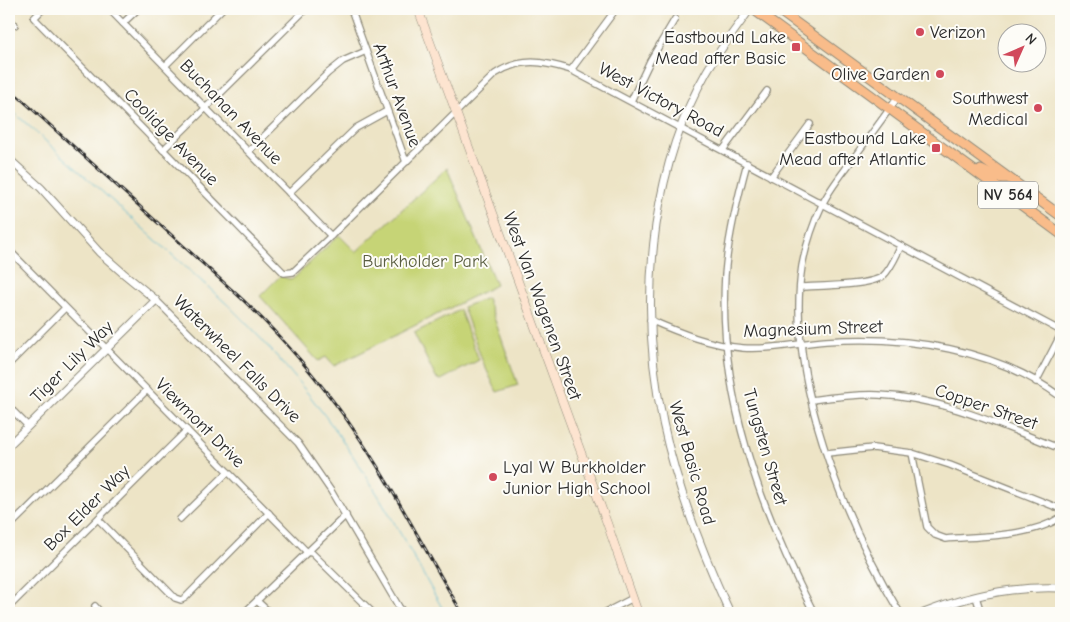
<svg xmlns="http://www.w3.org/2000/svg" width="1070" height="622" viewBox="0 0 1070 622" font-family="'Comic Neue',sans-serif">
<rect width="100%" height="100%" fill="#fdfcf7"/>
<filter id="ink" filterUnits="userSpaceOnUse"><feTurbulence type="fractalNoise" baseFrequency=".02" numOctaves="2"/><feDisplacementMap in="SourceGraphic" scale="10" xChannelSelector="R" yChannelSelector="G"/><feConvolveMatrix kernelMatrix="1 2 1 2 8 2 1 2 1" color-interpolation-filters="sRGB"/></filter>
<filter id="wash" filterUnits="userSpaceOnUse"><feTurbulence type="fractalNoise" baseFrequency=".0096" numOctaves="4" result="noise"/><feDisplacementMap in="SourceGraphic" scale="20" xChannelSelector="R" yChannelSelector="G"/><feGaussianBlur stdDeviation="1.12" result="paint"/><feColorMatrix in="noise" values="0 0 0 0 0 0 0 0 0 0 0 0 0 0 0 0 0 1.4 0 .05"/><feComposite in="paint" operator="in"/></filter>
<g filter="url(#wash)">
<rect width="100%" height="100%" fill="#ede4c6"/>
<g fill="#c6d476" stroke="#788050">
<path d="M447 168 496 285 334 366 326 357 318 361 260 296 280 276 289 279 294 278 339 235 356 252Z"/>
<path d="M487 298 518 385 497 392 482 360 463 307Z"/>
<path d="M460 310 479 360 441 380 436 378 414 333Z"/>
</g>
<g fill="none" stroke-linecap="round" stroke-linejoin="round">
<path stroke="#4ab1c8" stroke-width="1" d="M9 108 228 305C275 351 317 401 353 456 387 506 415 561 445 613"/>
</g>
</g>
<g filter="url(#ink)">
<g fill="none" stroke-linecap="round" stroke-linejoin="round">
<g stroke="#8c8878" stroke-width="8">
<g id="minor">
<path d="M43 9 34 18 284 273 293 272 331 236 495 74C521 57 543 61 571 70L1061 331"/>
<path d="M109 9 331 236"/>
<path d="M351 9 406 162"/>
<path d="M9 19 15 25"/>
<path d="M123 23 138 9"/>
<path d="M165 66 222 9"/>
<path d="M571 70 616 9"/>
<path d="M898 97C881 121 864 144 847 167 838 179 828 192 822 205 813 224 806 246 802 266 785 376 844 520 900 613"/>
<path d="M631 101 650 61 675 19"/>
<path d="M163 150 306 9"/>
<path d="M723 150 767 91"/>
<path d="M249 151 328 73 343 61 366 51"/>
<path d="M747 163C737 200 728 237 725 275 718 394 760 509 814 613"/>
<path d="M771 177 810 124"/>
<path d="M289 193 356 128 387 111"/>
<path d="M9 250 307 552 312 553 373 613"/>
<path d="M800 287C818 286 871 286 883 276 891 269 896 256 901 246"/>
<path d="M156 300 298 443 331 491 399 607 404 613"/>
<path d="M650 320C680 333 710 345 743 348 772 350 798 343 826 341 906 335 996 349 1061 397"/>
<path d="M9 364 65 308"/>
<path d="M1036 382 1061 334"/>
<path d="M811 400C834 397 856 394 879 395 944 398 1002 426 1061 449"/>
<path d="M9 407 28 426"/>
<path d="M827 453 873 448 912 453 950 465 1061 509"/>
<path d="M912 453 927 527 935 535 946 539C981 536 1032 537 1061 517"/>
<path d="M98 519 175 598 181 600 185 598 269 513"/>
<path d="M180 519 228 472"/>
<path d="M9 527 147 390"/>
<path d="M976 597 981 613"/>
<path d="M257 601 270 613"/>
<path d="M95 606 101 613"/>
<path d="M9 607 187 430"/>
<path d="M244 613 346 515"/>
<path d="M604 613 633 598"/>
</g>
</g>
<g stroke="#8c8878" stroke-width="9">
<g id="tertiary">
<path d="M9 159 41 188 99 252 123 273 156 300 9 445"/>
<path d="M730 613C671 485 636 367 656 225 664 172 680 118 707 71 720 49 736 29 750 9"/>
<path d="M924 613C967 596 1015 586 1061 588"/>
</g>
</g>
<g stroke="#8c8878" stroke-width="9">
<path id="secondary" d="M418 9 607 523 638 613"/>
</g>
<g stroke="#8c8878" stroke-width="11">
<g id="primary">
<path d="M753 9 1061 234"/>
<path d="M777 9 1061 216"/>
<path d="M981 170 998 178H1008"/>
</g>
</g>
<use href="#minor" stroke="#fff" stroke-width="5.5"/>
<use href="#tertiary" stroke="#fff" stroke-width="7"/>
<use href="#secondary" stroke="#fde4d0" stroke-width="8"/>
<use href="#primary" stroke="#f9bc8a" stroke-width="9"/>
<g stroke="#2b2b2b" stroke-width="3">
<path id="rail" d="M9 88 242 299C281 336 316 376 347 420 390 481 424 549 462 613"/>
</g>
<use href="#rail" stroke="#fdfcf7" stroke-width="1" stroke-dasharray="4" stroke-linecap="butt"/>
</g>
</g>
<g fill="#d1495b" stroke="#fdfcf7" stroke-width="2">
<circle cx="920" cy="32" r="5"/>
<rect x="791" y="42" width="10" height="10" rx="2.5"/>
<circle cx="940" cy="74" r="5"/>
<circle cx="1038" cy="108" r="5"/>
<rect x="931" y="143" width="10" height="10" rx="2.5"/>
<circle cx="493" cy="477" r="5"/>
</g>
<g text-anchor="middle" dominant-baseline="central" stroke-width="4" stroke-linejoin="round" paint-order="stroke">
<rect fill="#fdfcf7" stroke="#6a6a68" stroke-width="1" x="978" y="181.5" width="60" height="27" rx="4"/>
<g font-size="16" font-weight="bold" fill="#2b2b2b">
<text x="1008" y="195">NV 564</text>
</g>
<g font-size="18" fill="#2b2b2b" stroke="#fdfcf7" text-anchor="end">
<text x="930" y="32" text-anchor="start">Verizon</text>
<text x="786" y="37">Eastbound Lake<tspan x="786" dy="21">Mead after Basic</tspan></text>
<text x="930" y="74">Olive Garden</text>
<text x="1028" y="98">Southwest<tspan x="1028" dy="21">Medical</tspan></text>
<text x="926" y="138">Eastbound Lake<tspan x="926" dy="21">Mead after Atlantic</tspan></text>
<text x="503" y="467" text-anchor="start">Lyal W Burkholder<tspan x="503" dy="21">Junior High School</tspan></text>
</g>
<g font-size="18" fill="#2b2b2b" stroke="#fdfcf7">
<text transform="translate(397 95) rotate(70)">Arthur Avenue</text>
<text transform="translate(661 100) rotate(28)">West Victory Road</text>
<text transform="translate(231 112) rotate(46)">Buchanan Avenue</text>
<text transform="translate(171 137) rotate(46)">Coolidge Avenue</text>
<text transform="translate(542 306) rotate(70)">West Van Wagenen Street</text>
<text transform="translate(813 329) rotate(-2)">Magnesium Street</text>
<text transform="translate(237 359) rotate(45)">Waterwheel Falls Drive</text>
<text transform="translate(72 362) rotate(-45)">Tiger Lily Way</text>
<text transform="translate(986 407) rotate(19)">Copper Street</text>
<text transform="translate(200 423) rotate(45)">Viewmont Drive</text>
<text transform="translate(765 447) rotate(74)">Tungsten Street</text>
<text transform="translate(692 463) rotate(74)">West Basic Road</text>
<text transform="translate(87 508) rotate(-45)">Box Elder Way</text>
</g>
<g font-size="18" fill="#5a5e42" stroke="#fdfcf7">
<text x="425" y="261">Burkholder Park</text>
</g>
</g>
<rect width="1070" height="622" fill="none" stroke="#fdfcf7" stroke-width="30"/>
<g transform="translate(1022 48) rotate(45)"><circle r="24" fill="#fdfcf7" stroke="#a9a8a5"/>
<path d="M0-4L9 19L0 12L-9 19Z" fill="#d1495b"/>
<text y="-8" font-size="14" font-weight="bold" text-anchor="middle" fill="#2b2b2b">N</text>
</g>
</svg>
